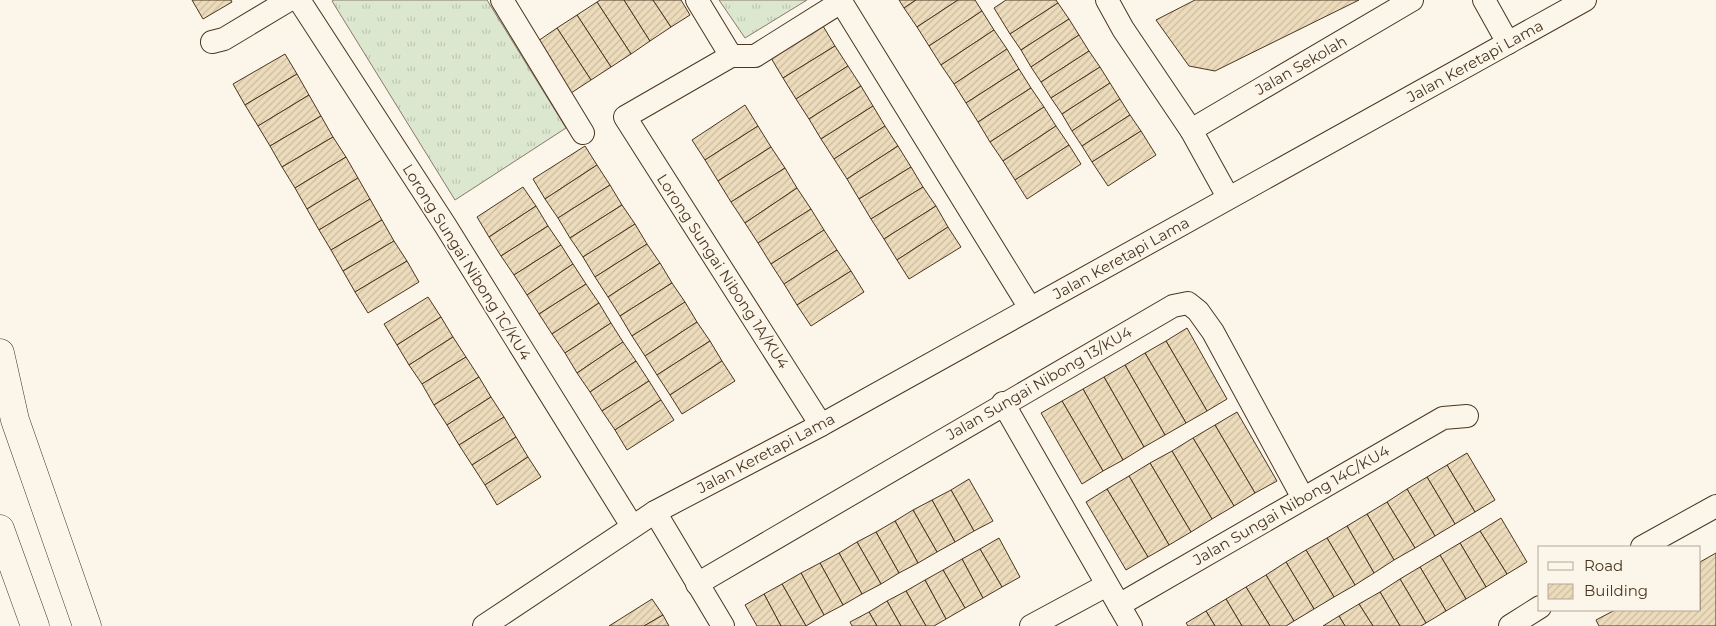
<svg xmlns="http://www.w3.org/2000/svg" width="1716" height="626" viewBox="0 0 1716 626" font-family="Montserrat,sans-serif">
<defs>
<pattern id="grass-tufts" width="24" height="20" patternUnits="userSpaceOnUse" patternTransform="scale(1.25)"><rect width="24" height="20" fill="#dce7d0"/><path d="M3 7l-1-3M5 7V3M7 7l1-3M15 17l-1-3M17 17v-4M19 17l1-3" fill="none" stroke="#bec7b2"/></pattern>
<pattern id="building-hatch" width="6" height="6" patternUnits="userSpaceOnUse" patternTransform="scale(1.25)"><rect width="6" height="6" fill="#ecdcbc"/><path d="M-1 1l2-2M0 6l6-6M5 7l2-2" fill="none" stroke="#ccbda1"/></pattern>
</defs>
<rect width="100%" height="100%" fill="#fbf6e9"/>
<g fill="url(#grass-tufts)" stroke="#887966">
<path d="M334 0H487L566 128 455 200 332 1Z"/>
<path d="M719 0H807L745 38Z"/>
</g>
<g fill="url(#building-hatch)" stroke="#4a3520">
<path d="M192 0H231L232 2 203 19Z"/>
<path d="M600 0H624L650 41 631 54 597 2Z"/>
<path d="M624 0H653L671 27 650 41Z"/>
<path d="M653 0H681L690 15 671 27Z"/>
<path d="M899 0H916L904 8Z"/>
<path d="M916 0H958L917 27 904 8Z"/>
<path d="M958 0H975L982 11 929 46 917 27Z"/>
<path d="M1006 0H1056L1058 3 1010 34 994 8Z"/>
<path d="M1195 0H1359L1215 71 1189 66 1156 20Z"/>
<path d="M597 2 631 54 611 67 577 15Z"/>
<path d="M1058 3 1069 19 1021 50 1010 34Z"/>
<path d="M982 11 994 30 941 65 929 46Z"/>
<path d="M577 15 611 67 591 80 557 28Z"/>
<path d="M1069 19 1079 35 1031 67 1021 50Z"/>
<path d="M823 26 835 46 783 78 771 58Z"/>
<path d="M557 28 591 80 571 93 538 41Z"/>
<path d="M994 30 1007 49 954 84 941 65Z"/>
<path d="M1079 35 1089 51 1041 82 1031 67Z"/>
<path d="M835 46 848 66 796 99 783 78Z"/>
<path d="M1007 49 1019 69 966 103 954 84Z"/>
<path d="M1089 51 1100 67 1051 98 1041 82Z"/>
<path d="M285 54 297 74 245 105 233 84Z"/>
<path d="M848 66 861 86 809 119 796 99Z"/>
<path d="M1100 67 1110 83 1062 114 1051 98Z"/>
<path d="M1019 69 1031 88 978 122 966 103Z"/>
<path d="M297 74 309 95 258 126 245 105Z"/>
<path d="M1110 83 1120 99 1072 131 1062 114Z"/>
<path d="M861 86 873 106 821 139 809 119Z"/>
<path d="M1031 88 1044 107 990 142 978 122Z"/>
<path d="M309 95 321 116 270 146 258 126Z"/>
<path d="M1120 99 1130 115 1082 146 1072 131Z"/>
<path d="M745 105 758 126 705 160 692 140Z"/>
<path d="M873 106 885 126 834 159 821 139Z"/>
<path d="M1044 107 1056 126 1003 161 990 142Z"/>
<path d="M1130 115 1141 131 1092 162 1082 146Z"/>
<path d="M321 116 333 137 282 167 270 146Z"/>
<path d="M758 126 771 147 718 181 705 160Z"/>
<path d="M885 126 898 146 847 179 834 159Z"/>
<path d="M1056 126 1069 145 1015 180 1003 161Z"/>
<path d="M1141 131 1156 155 1108 186 1092 162Z"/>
<path d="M333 137 346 157 295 188 282 167Z"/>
<path d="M1069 145 1081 164 1027 199 1015 180Z"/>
<path d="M585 146 597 165 545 199 533 179Z"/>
<path d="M898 146 911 167 859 199 847 179Z"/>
<path d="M771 147 785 168 731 202 718 181Z"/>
<path d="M346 157 358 178 307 209 295 188Z"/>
<path d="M597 165 610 185 558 218 545 199Z"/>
<path d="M911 167 923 187 871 219 859 199Z"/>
<path d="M785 168 797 188 745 223 731 202Z"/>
<path d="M358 178 370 199 319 230 307 209Z"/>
<path d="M610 185 622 205 570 238 558 218Z"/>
<path d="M523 187 536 206 489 237 477 217Z"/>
<path d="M923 187 936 206 884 239 871 219Z"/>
<path d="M797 188 811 209 758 243 745 223Z"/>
<path d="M370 199 382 220 331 250 319 230Z"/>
<path d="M622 205 635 224 583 257 570 238Z"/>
<path d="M536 206 548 226 501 256 489 237Z"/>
<path d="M936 206 948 227 897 260 884 239Z"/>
<path d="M811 209 824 230 771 264 758 243Z"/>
<path d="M382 220 394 241 343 271 331 250Z"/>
<path d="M635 224 647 244 595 277 583 257Z"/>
<path d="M548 226 561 245 514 275 501 256Z"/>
<path d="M948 227 961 247 909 279 897 260Z"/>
<path d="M824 230 837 250 784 284 771 264Z"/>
<path d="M394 241 407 261 355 292 343 271Z"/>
<path d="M647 244 660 263 608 297 595 277Z"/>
<path d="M561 245 573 264 527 295 514 275Z"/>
<path d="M837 250 851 271 797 305 784 284Z"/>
<path d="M407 261 419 282 368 313 355 292Z"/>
<path d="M660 263 672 283 620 316 608 297Z"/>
<path d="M573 264 586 284 539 314 527 295Z"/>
<path d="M851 271 864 292 811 326 797 305Z"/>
<path d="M672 283 685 302 632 336 620 316Z"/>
<path d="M586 284 599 303 552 334 539 314Z"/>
<path d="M428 297 441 317 397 345 384 324Z"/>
<path d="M685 302 697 322 645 356 632 336Z"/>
<path d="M599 303 611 323 565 353 552 334Z"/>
<path d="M441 317 453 337 409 365 397 345Z"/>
<path d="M697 322 710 341 657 375 645 356Z"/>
<path d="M611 323 623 342 577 373 565 353Z"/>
<path d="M1187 328 1227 399 1207 411 1166 341Z"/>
<path d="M453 337 466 357 422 384 409 365Z"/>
<path d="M710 341 722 361 670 395 657 375Z"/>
<path d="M1166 341 1207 411 1186 423 1145 353Z"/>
<path d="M623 342 636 361 590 392 577 373Z"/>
<path d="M1145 353 1186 423 1165 435 1125 365Z"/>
<path d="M466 357 479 377 434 405 422 384Z"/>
<path d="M636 361 649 381 602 411 590 392Z"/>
<path d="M722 361 735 381 682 414 670 395Z"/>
<path d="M1125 365 1165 435 1144 447 1104 377Z"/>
<path d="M479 377 491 397 447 425 434 405Z"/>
<path d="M1104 377 1144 447 1123 460 1083 389Z"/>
<path d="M649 381 661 400 615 430 602 411Z"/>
<path d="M1083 389 1123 460 1103 471 1062 401Z"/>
<path d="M491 397 504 417 459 445 447 425Z"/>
<path d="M661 400 674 420 627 450 615 430Z"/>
<path d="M1062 401 1103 471 1082 484 1041 413Z"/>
<path d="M1237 412 1277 481 1255 493 1215 425Z"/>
<path d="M504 417 516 437 472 465 459 445Z"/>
<path d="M1215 425 1255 493 1234 506 1193 438Z"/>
<path d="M516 437 528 457 485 485 472 465Z"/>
<path d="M1193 438 1234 506 1212 519 1172 451Z"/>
<path d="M1172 451 1212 519 1191 532 1150 463Z"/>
<path d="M1467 453 1495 500 1475 512 1447 465Z"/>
<path d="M528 457 541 477 497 505 485 485Z"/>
<path d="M1150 463 1191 532 1169 545 1129 476Z"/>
<path d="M1447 465 1475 512 1455 524 1427 477Z"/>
<path d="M1129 476 1169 545 1148 557 1107 489Z"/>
<path d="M1427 477 1455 524 1435 536 1407 489Z"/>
<path d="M969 479 993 521 974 531 951 490Z"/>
<path d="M1107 489 1148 557 1126 570 1086 502Z"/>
<path d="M1407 489 1435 536 1415 548 1387 502Z"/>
<path d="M951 490 974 531 955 542 932 500Z"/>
<path d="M932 500 955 542 937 552 913 510Z"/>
<path d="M1387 502 1415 548 1394 560 1367 514Z"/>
<path d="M913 510 937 552 918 563 895 521Z"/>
<path d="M1367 514 1394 560 1374 573 1347 526Z"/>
<path d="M1501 518 1527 562 1507 574 1480 531Z"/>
<path d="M895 521 918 563 899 573 876 532Z"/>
<path d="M1347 526 1374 573 1355 585 1327 538Z"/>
<path d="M1480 531 1507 574 1486 587 1460 543Z"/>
<path d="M876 532 899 573 881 584 857 542Z"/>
<path d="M999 538 1020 577 1002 587 980 549Z"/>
<path d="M1327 538 1355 585 1334 597 1306 550Z"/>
<path d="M857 542 881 584 862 594 839 553Z"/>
<path d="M1460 543 1486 587 1466 599 1440 555Z"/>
<path d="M980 549 1002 587 983 598 962 559Z"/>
<path d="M1306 550 1334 597 1314 609 1286 562Z"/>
<path d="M839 553 862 594 843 605 820 563Z"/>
<path d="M1716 553V626H1599L1596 620 1615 610H1700V562Z"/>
<path d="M1440 555 1466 599 1446 611 1420 567Z"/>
<path d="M962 559 983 598 965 608 943 570Z"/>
<path d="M1286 562 1314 609 1294 621 1266 575Z"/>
<path d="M820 563 843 605 824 615 801 573Z"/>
<path d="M1420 567 1446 611 1426 623 1400 579Z"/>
<path d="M943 570 965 608 946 619 925 580Z"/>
<path d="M801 573 824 615 806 626 782 584Z"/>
<path d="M1266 575 1294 621 1286 626H1270L1246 587Z"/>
<path d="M1400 579 1426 623 1421 626H1400L1380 592Z"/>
<path d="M925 580 946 619 934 626H926L906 591Z"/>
<path d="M782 584 806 626H781L764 594Z"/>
<path d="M1246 587 1270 626H1242L1226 599Z"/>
<path d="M906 591 926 626H901L887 601Z"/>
<path d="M1380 592 1400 626H1373L1359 604Z"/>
<path d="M764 594 781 626H757L745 605Z"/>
<path d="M652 599 663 615 644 626H609Z"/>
<path d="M1226 599 1242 626H1215L1206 611Z"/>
<path d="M887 601 901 626H877L869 612Z"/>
<path d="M1359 604 1373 626H1345L1339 616Z"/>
<path d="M1206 611 1215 626H1188L1186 623Z"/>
<path d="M869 612 877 626H852L850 622Z"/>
<path d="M663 615 669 626H644Z"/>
<path d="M1339 616 1345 626H1323Z"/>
</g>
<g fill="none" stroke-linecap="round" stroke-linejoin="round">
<g stroke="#4a3520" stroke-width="24">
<g id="minor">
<path d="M299 0 445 225 632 526"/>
<path d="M502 0 583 133"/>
<path d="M697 0 731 56"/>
<path d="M840 0 1030 308"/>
<path d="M1107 0 1123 29 1191 130 1228 197"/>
<path d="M1484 0 1508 43"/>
<path d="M212 42 224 39 289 0"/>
<path d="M1191 130 1412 0"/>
<path d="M1003 403 1131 626"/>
<path d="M821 425 625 117 731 56H755L841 2"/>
<path d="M655 512 723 626"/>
<path d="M1642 547 1716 506"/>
<path d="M697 584 1173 306 1188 303 1198 311 1213 332 1303 498"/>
<path d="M1119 605 1443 418 1467 416"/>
<path d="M484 626 655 512 821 425 1585 0"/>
<path d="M1031 626 1107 585"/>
<path d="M1510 626 1540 607"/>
</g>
</g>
<g stroke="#4a3520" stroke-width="29">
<g id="motorway">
<path d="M0 353 15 420 87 626"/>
<path d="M0 529 35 626"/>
</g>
</g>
<use href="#minor" stroke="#fbf6e9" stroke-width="22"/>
<use href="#motorway" stroke="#fbf6e9" stroke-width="28"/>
</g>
<g text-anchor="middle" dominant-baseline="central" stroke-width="4" stroke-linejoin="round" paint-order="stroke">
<g font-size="15" fill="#4a3520" stroke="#fbf6e9">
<text transform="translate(1475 61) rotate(-29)">Jalan Keretapi Lama</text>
<text transform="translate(1301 65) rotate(-30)">Jalan Sekolah</text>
<text transform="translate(1121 258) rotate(-29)">Jalan Keretapi Lama</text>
<text transform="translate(467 262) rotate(58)">Lorong Sungai Nibong 1C/KU4</text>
<text transform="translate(723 271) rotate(57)">Lorong Sungai Nibong 1A/KU4</text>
<text transform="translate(1039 383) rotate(-30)">Jalan Sungai Nibong 13/KU4</text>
<text transform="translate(766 453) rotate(-28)">Jalan Keretapi Lama</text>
<text transform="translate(1291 505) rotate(-30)">Jalan Sungai Nibong 14C/KU4</text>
</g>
</g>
<rect x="1538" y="546" width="162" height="65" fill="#fbf6e9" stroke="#b4a999"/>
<rect x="1548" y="562" width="25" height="8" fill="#fbf6e9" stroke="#b4a999"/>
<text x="1584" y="571" font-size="15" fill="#4a3520">Road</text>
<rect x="1548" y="584" width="25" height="15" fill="url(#building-hatch)" stroke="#b4a999"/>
<text x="1584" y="596" font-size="15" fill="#4a3520">Building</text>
</svg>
